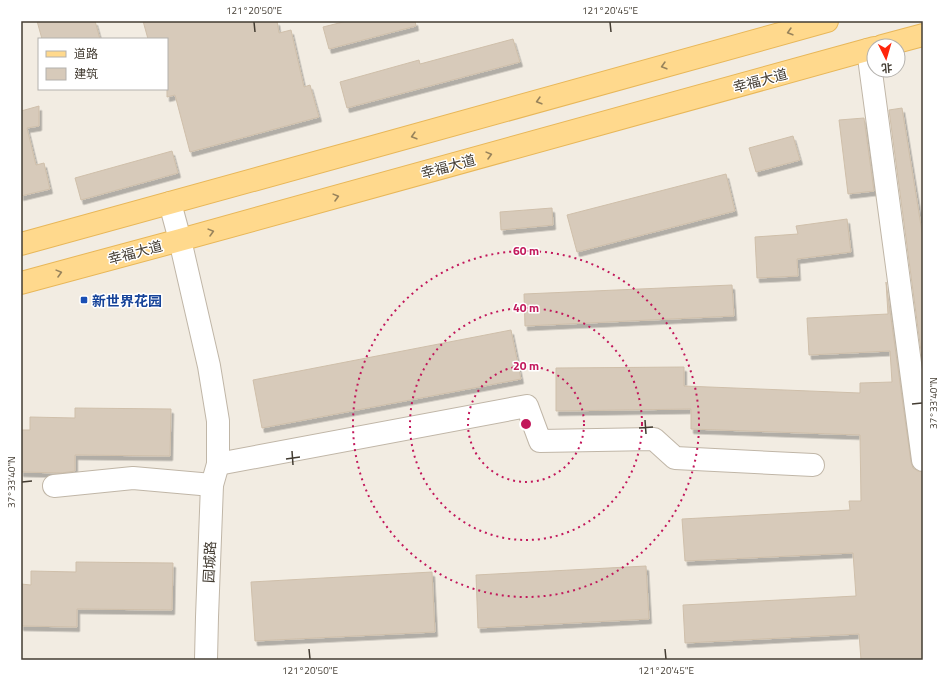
<svg xmlns="http://www.w3.org/2000/svg" width="944" height="681" viewBox="0 0 944 681" font-family="'Titillium Web','Noto Sans SC',sans-serif">
<defs>
<filter id="shadow"><feDropShadow dx="2.5" dy="4.5" stdDeviation="0" flood-color="#0004"/></filter>
</defs>
<rect width="100%" height="100%" fill="#f2ece2"/>
<g fill="#d7caba" stroke="#cfbfaa" filter="url(#shadow)">
<path d="M37 21H95L100 39H42Z"/>
<path d="M143 21H277L279 33 291 30 304 87 310 85 319 117 190 152 175 95 167 97V39H148Z"/>
<path d="M347 21H415L416 26 329 49 323 27Z"/>
<path d="M513 39 520 62 347 108 340 82 419 60 420 64Z"/>
<path d="M39 106V126L27 128 36 165 44 163 50 189 21 196V111Z"/>
<path d="M902 108 923 238V366L889 110Z"/>
<path d="M864 118 874 191 848 194 839 120Z"/>
<path d="M793 136 800 160 756 172 749 148Z"/>
<path d="M172 151 178 173 81 200 75 178Z"/>
<path d="M726 174 735 211 577 252 567 215Z"/>
<path d="M552 208 553 225 501 230 500 212Z"/>
<path d="M847 219 851 252 797 259 798 276 757 278 755 237 798 234 796 226Z"/>
<path d="M886 282 911 462 913 468 918 471 923 472V660H861L859 634 685 643 683 605 856 596 853 553 685 561 682 519 850 510 849 501H861L860 435 691 429V409L556 411V368L684 367V386L860 393V383L892 382 890 351 809 355 807 318 888 314Z"/>
<path d="M732 285 734 316 525 326 524 294Z"/>
<path d="M511 330 521 379 262 428 253 380Z"/>
<path d="M75 408 171 409 170 456 75 455V471L62 473 21 472V430H30V417L75 418Z"/>
<path d="M76 562 173 563 172 610 77 609V627L21 626V584L31 585V571L76 572Z"/>
<path d="M646 566 649 619 478 628 476 575Z"/>
<path d="M432 572 435 632 255 641 251 582Z"/>
</g>
<g fill="none" stroke-linecap="round" stroke-linejoin="round">
<g stroke="#c0b6a7" stroke-width="24">
<g id="minor">
<path d="M868 50 923 460"/>
<path d="M170 203 180 240 209 366 218 421V464L212 485 207 617 206 660"/>
<path d="M218 464 527 406 540 441 654 439 675 458 813 465"/>
<path d="M54 486 133 478 212 485"/>
</g>
</g>
<g stroke="#e8b759" stroke-width="24">
<g id="major">
<path d="M882 46 923 35"/>
<path d="M21 244 369 148 827 21"/>
<path d="M21 283 180 240 874 48"/>
</g>
</g>
<use href="#minor" stroke="#fff" stroke-width="22"/>
<use href="#major" stroke="#ffd98d" stroke-width="22"/>
</g>
<defs><path id="oneway-chevron" d="M-2-3.5L2.5 0L-2 3.5" fill="none" stroke-width="1.6" stroke-linecap="round" stroke-linejoin="round"/></defs>
<g stroke="#98835b">
<use href="#oneway-chevron" transform="translate(790 32) rotate(164)"/>
<use href="#oneway-chevron" transform="translate(664 66) rotate(164)"/>
<use href="#oneway-chevron" transform="translate(539 101) rotate(164)"/>
<use href="#oneway-chevron" transform="translate(414 136) rotate(164)"/>
<use href="#oneway-chevron" transform="translate(489 155) rotate(-15)"/>
<use href="#oneway-chevron" transform="translate(336 197) rotate(-15)"/>
<use href="#oneway-chevron" transform="translate(211 232) rotate(-15)"/>
<use href="#oneway-chevron" transform="translate(59 273) rotate(-15)"/>
</g>
<path fill="none" stroke="#433c32" stroke-width="1.5" d="M254 22 255 32M610 22 611 32M912 404 922 403M645 420 646 434M639 428 653 427M292 451 293 465M286 459 300 457M22 482 32 481M309 649 310 659M665 649 666 659"/>
<g fill="none" stroke="#c2185b" stroke-width="2" stroke-dasharray="2 4">
<circle cx="526" cy="424" r="58"/>
<circle cx="526" cy="424" r="116"/>
<circle cx="526" cy="424" r="173"/>
</g>
<rect fill="#1a4fb4" stroke="#fff" stroke-width="1.5" x="80" y="296" width="8" height="8" rx="2"/>
<g text-anchor="middle" dominant-baseline="central" stroke-width="3" stroke-linejoin="round" paint-order="stroke">
<g font-size="14" fill="#433c32" stroke="#fff">
<text transform="translate(760 80) rotate(-15)">幸福大道</text>
<text transform="translate(448 166) rotate(-15)">幸福大道</text>
<text transform="translate(135 252) rotate(-15)">幸福大道</text>
<text transform="translate(209 562) rotate(-87)">园城路</text>
</g>
<g font-size="14" font-weight="bold" fill="#164399" stroke="#fff" text-anchor="start">
<text x="92" y="300">新世界花园</text>
</g>
</g>
<circle cx="526" cy="424" r="6" fill="#c2185b" stroke="#fff" stroke-width="2"/>
<g font-size="12" text-anchor="middle" font-weight="bold" fill="#c2185b" stroke="#fff" stroke-width="3" stroke-linejoin="round" paint-order="stroke">
<text x="526" y="255">60 m</text>
<text x="526" y="312">40 m</text>
<text x="526" y="370">20 m</text>
</g>
<rect width="944" height="681" fill="none" stroke="#ffffff" stroke-width="44"/>
<rect x="38" y="38" width="130" height="52" fill="#ffffff" stroke="#b4b1ad"/>
<rect x="46" y="51" width="20" height="6" fill="#ffd98d" stroke="#b4b1ad"/>
<text x="74" y="58" font-size="12" fill="#433c32">道路</text>
<rect x="46" y="68" width="20" height="12" fill="#d7caba" stroke="#b4b1ad"/>
<text x="74" y="78" font-size="12" fill="#433c32">建筑</text>
<g transform="translate(886 58) rotate(175)"><circle r="19" fill="#ffffff" stroke="#b4b1ad"/>
<path d="M0-3L7 15L0 10L-7 15Z" fill="#ff250b"/>
<text y="-6" font-size="11" font-weight="bold" text-anchor="middle" fill="#433c32">北</text>
</g>
<rect x="22" y="22" width="900" height="637" fill="none" stroke="#433c32" stroke-width="1.5"/>
<g font-size="10" text-anchor="middle" fill="#433c32">
<text x="254" y="14">121°20'50"E</text>
<text x="610" y="14">121°20'45"E</text>
<text transform="translate(933 403) rotate(-90)" y="4">37°33'40"N</text>
<text transform="translate(11 482) rotate(-90)" y="4">37°33'40"N</text>
<text x="310" y="674">121°20'50"E</text>
<text x="666" y="674">121°20'45"E</text>
</g>
</svg>
